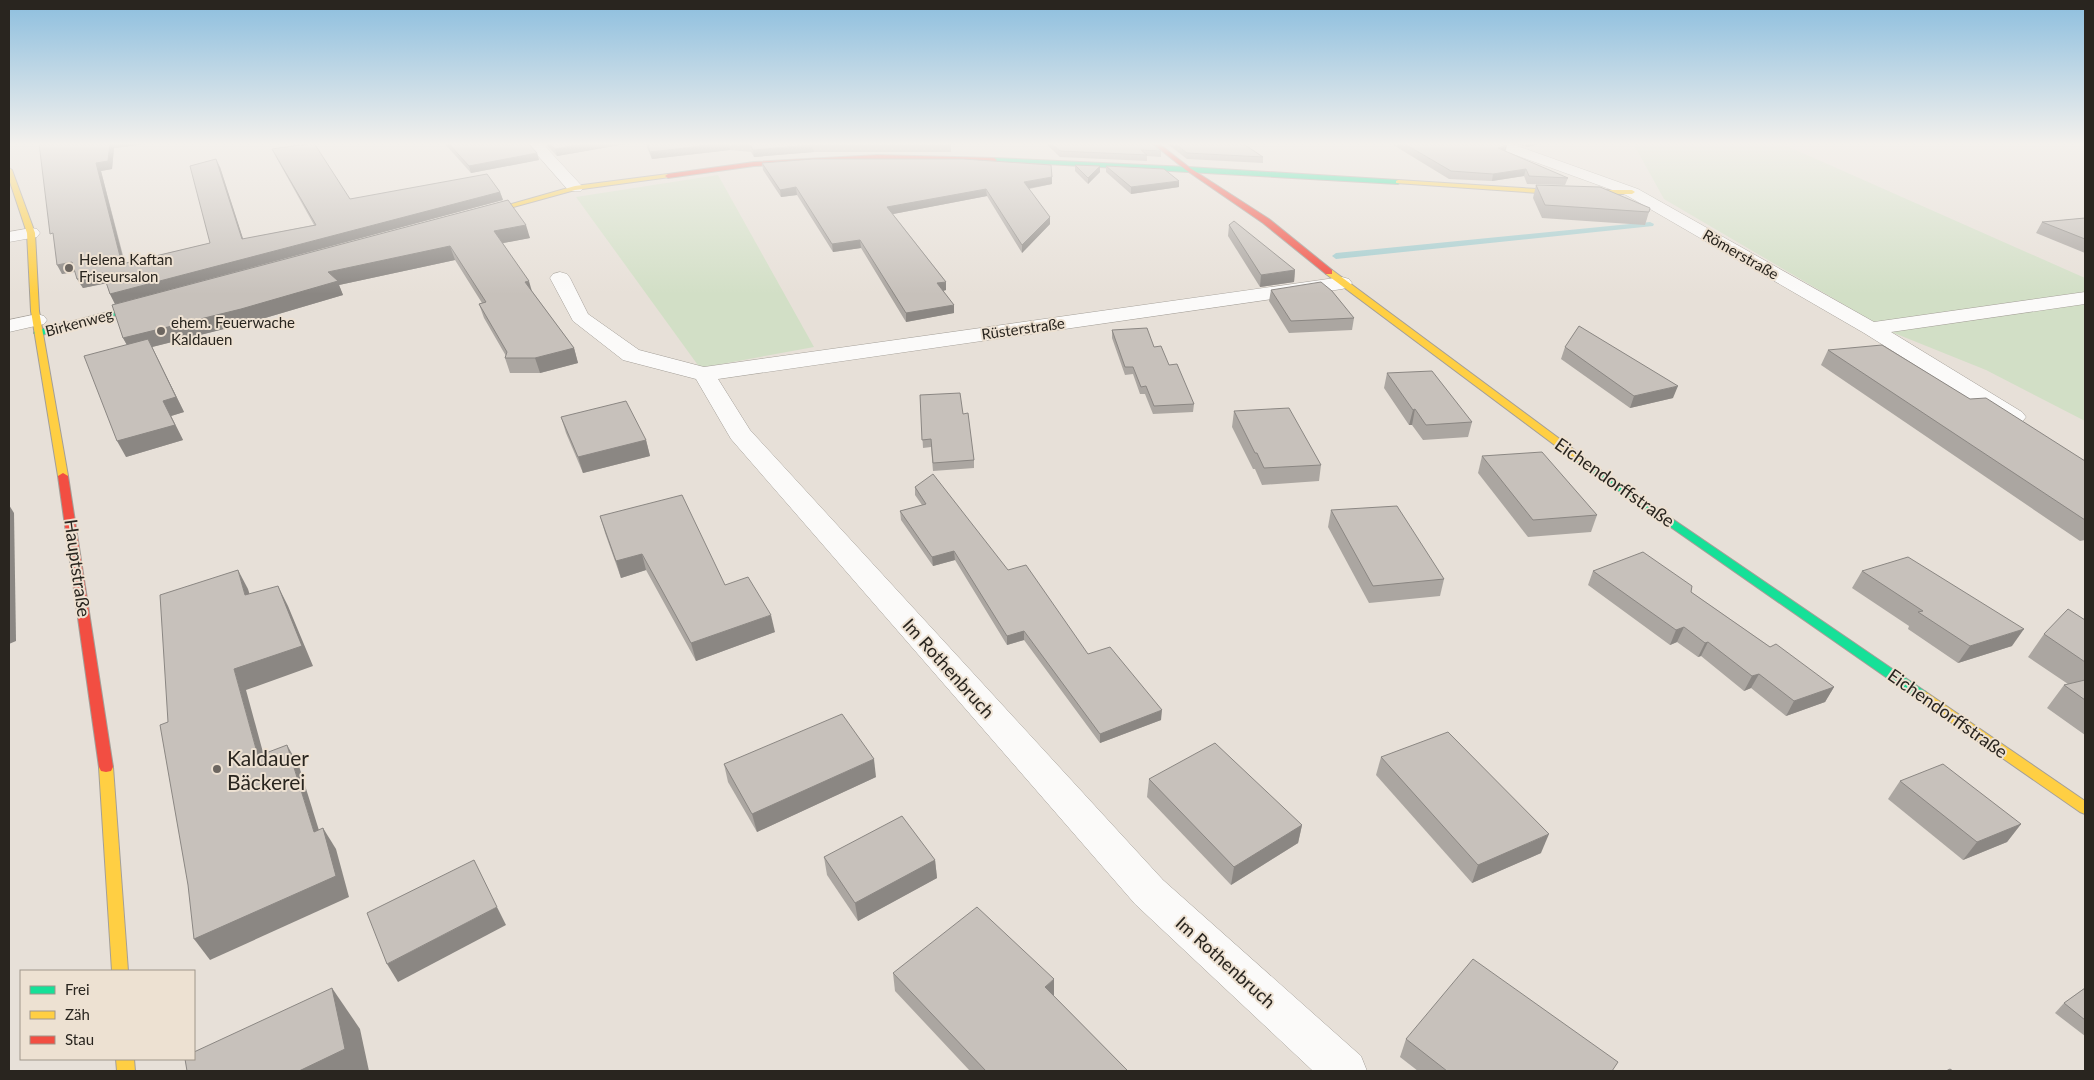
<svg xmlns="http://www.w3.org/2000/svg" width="2094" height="1080" viewBox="0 0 2094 1080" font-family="Lato,sans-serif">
<rect width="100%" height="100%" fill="#e7e0d8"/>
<g fill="#d2dfc6">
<path d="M1633 143H1780L2085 278V421L1986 370 1889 331 1664 199Z"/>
<path d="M718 175 814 347 700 368 576 197Z"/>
</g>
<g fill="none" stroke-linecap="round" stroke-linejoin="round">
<path fill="#a2ccce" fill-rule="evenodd" d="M1650 222 1654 224 1653 226 1336 259 1332 256 1336 253Z"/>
<g stroke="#a49f98" stroke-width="1">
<g id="street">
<path d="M527 143H542L581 185 583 188 581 191H569Z"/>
<path d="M1489 143H1509L1638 189 1874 322 2085 292V304L1891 332 2022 412 2026 417 2022 422 2014 424 2006 422 1864 333 1626 195 1491 146Z"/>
<path d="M31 228 37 229 40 233 37 237 9 242V232Z"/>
<path d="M560 272 567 274 570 278 588 314 639 350 704 367 1342 277 1349 279 1352 283 1349 287 1342 289 718 379 750 430 1163 880 1361 1056 1367 1071H1313L1135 904 731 439 696 379 623 360 573 321 550 278 553 274Z"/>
<path d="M37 314 44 316 47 320 44 324 9 332V320Z"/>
</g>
</g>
<g stroke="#a49f98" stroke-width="2">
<g id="fast">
<path d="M994 158 1188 167 1398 180 1401 182 1398 184 992 161 991 160Z"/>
<path d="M151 301 155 303 154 305 38 336 34 333 35 331Z"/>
<path d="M1580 456 1926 692 1928 695 1926 698H1916L1576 461 1575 459 1576 457Z"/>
</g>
</g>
<g stroke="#a49f98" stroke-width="2">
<g id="slow">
<path d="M9 168 12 170 35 233 39 311 68 476 63 479 58 476 31 311 27 233 9 179Z"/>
<path d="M668 174 671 176 670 177 575 190 477 217 473 215 575 186Z"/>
<path d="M1398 180 1553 190H1632L1635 192 1632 194H1553L1396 183V181Z"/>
<path d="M1326 270H1332L1584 457 1585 459 1584 461H1576L1326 274Z"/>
<path d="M1921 690 1926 692 2085 801V814L2080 812 1916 698 1914 695 1916 692Z"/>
<path d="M106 762 111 763 113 767 128 971H112L99 767 101 763Z"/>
<path d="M116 1059H134L135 1071H117Z"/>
</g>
</g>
<g stroke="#a49f98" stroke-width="2">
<g id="jam">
<path d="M1152 143H1158L1190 168 1269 219 1332 270V274H1326L1263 223 1186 170Z"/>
<path d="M878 155 994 158 997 160 994 162 878 159 754 166 668 178 665 176 668 174 754 162Z"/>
<path d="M63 473 68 476 113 767 111 771 106 772 101 771 99 767 58 476Z"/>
</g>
</g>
<use href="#street" fill="#fbfaf9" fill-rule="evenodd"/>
<use href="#fast" fill="#16e098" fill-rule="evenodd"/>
<use href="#slow" fill="#ffcf43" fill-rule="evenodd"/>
<use href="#jam" fill="#f24e42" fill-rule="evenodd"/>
</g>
<g fill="#aba6a1">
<path d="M39 143H154L114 148 112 169 101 171 125 263 210 243 220 167 243 239 314 225 276 157 272 149 350 199 500 192 503 200 156 293 508 200 530 238 503 243 531 290 574 348 578 363 540 373H510L505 358 506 356 484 318 479 304 482 303 455 260 339 285 343 295 248 323 152 347 184 412 171 416 183 440 126 457 127 345 123 338 115 304 110 294 106 283 83 288 77 279 75 272 62 274 54 241Z"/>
<path d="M444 143H528L537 153 539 160 471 173Z"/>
<path d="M544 143H632L557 156Z"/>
<path d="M645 143H949L951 145V152H814L754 157 751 152 730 150 652 159Z"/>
<path d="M1045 143H1152L1161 151V157L1147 156V161L1060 157Z"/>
<path d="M1166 143H1242L1263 157V163L1187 159Z"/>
<path d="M1390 143H1498L1506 152 1568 178 1565 185 1527 184 1524 176 1492 181 1449 179Z"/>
<path d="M1513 143H1545L1527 147Z"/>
<path d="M762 163 1052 184 1029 189 1050 217V224L1022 253 987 196 893 214 946 282V290L943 291 954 313 906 322 861 248 833 252 797 195 781 197 763 170Z"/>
<path d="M1075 165 1100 166V172L1088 184 1075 171Z"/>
<path d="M1106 166 1179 187 1131 194 1106 172Z"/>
<path d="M1536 185 1649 212 1645 225 1542 218 1533 198Z"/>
<path d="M2085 218V253L2036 233 2042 222Z"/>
<path d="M1229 225 1295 270 1294 282 1260 287 1228 236Z"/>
<path d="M1271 290 1354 318 1352 330 1289 333 1269 301Z"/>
<path d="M1112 330 1154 347 1169 365 1194 404 1193 412 1153 414 1145 394H1140L1133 374 1125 375 1112 338Z"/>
<path d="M1565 347 1673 398 1630 408 1561 359Z"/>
<path d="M1828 350 2085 461V540L2080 541 1821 365Z"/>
<path d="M1387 373 1472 422 1468 437 1423 440 1412 425H1409L1384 388Z"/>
<path d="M920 395 963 414 974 460V468L933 471 931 447 923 448Z"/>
<path d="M1234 411 1321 465 1319 481 1262 485 1255 469H1253L1232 427Z"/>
<path d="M561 417 646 440 650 456 583 473 566 433Z"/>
<path d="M1482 456 1597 515 1591 532 1528 537 1478 473Z"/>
<path d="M915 487 1008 570 1088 654 1161 720 1100 743 1024 640 1007 645 955 560 933 566 901 520 900 511 922 505 915 495Z"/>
<path d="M1331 510 1444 579 1440 596 1369 603 1328 527Z"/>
<path d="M600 516 725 585 775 632 696 661 646 570 621 578 605 533Z"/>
<path d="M1593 571 1691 592 1770 647 1834 687 1825 702 1786 716 1751 688 1744 691 1701 656 1698 657 1677 642 1670 645 1588 585Z"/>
<path d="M1862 571 2012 646 1958 663 1908 629 1909 626 1852 588Z"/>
<path d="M2085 620V735L2047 708 2064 685 2068 684 2028 657 2044 634Z"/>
<path d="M1381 757 1541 853 1472 883 1376 775Z"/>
<path d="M724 764 876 777 757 832 728 782Z"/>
<path d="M1149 779 1302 825 1298 843 1231 885 1147 797Z"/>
<path d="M1900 781 2021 824 2007 842 1963 860 1888 799Z"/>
<path d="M824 857 935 860 937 878 858 921 827 875Z"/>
<path d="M893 973 1054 996 1128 1071H970L895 991Z"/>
<path d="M2085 988V1036L2055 1013 2064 1003Z"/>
<path d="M1406 1039 1613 1071H1418L1400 1057Z"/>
</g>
<g fill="#8b8783">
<path d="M110 143H154L114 148 112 169 101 171 127 274 122 264 96 163Z"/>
<path d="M592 143H632L557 156 555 149Z"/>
<path d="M729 143 730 150 652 159 650 152Z"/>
<path d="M1528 143H1545L1527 147Z"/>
<path d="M813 145 814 152 754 157 753 150Z"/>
<path d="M1507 146 1505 153 1498 148Z"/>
<path d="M537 153 539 160 471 173 469 166Z"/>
<path d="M216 159 220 167 246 248 242 239Z"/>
<path d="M1100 166V172L1088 184V178Z"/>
<path d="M1526 169 1524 176 1492 181 1493 174Z"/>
<path d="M1052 177V184L1025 189 1024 182Z"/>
<path d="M1179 181V187L1131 194V187Z"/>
<path d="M796 187 797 195 781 197 780 190Z"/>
<path d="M986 189 987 196 888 215 887 207Z"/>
<path d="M500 192 503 200 115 304 110 294Z"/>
<path d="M1050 217V224L1022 253V245Z"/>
<path d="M526 225 530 238 498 244 494 231Z"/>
<path d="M860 240 861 248 833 252 832 244Z"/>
<path d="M450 246 455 260 339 285 343 295 248 323 152 347 184 412 171 416 183 440 126 457 117 441 131 352 123 338 328 272Z"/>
<path d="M72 262 77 271 62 274 57 265Z"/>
<path d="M1295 270 1294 282 1260 287 1261 275Z"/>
<path d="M103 273 108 283 83 288 77 279Z"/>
<path d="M529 281 533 295 525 282Z"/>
<path d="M946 282V290L938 292 937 283Z"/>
<path d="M954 305V313L906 322V313Z"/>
<path d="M574 348 578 363 540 373 535 358Z"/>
<path d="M1678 386 1673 398 1630 408 1634 396Z"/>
<path d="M1415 409 1412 425H1409L1413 410Z"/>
<path d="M646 440 650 456 583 473 578 457Z"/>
<path d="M9 505 14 513 16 641 9 644Z"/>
<path d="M954 551 955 560 933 566 932 557Z"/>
<path d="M642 554 646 570 621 578 616 561Z"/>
<path d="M238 570 248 589 256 615 245 595Z"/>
<path d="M278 586 288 606 313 666 246 690 270 778 258 756 234 669Z"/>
<path d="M771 615 775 632 696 661 691 643Z"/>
<path d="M1684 627 1677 642 1670 645 1676 630Z"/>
<path d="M2024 629 2012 646 1958 663 1970 646Z"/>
<path d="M1024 631V640L1007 645V636Z"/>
<path d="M1708 642 1701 656 1698 657 1705 643Z"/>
<path d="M1759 674 1751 688 1744 691 1752 676Z"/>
<path d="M1834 687 1825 702 1786 716 1794 701Z"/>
<path d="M1162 710 1161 720 1100 743V734Z"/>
<path d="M287 745 299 766 326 853 314 832Z"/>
<path d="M874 759 876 777 757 832 752 814Z"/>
<path d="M2021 824 2007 842 1963 860 1977 842Z"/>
<path d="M1302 825 1298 843 1231 885 1234 867Z"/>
<path d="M323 828 336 849 349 897 210 960 194 939Z"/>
<path d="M1549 834 1541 853 1472 883 1478 865Z"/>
<path d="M935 860 937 878 858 921 855 903Z"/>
<path d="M497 907 506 925 398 982 387 964Z"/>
<path d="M1054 979V997L1045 987Z"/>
<path d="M332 988 360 1029 369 1071H299Z"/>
</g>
<g fill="#c7c1bb" stroke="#8b8783">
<path d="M39 143H110L108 161 96 163 122 264 210 243 190 166 216 159 242 239 316 225 272 149 314 143 350 199 487 174 500 192 110 294 103 273 77 279 72 262 57 265 53 233 50 234Z"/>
<path d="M448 143H528L537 153 469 166Z"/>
<path d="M549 143H592L555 149Z"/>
<path d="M647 143H949L951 145H813L753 150 750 145 729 143 650 152Z"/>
<path d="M1051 143H1152L1161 151 1141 150 1147 155 1060 151Z"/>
<path d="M1174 143H1242L1263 157 1187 153Z"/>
<path d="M1403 143H1498L1507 146 1498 148 1568 178 1529 176 1526 169 1493 174 1451 171Z"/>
<path d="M813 159H963L1051 165 1052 177 1024 182 1050 217 1022 245 986 189 887 207 946 282 937 283 954 305 906 313 860 240 832 244 796 187 780 190 762 163Z"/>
<path d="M1075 165 1100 166 1088 178Z"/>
<path d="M1106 166 1164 169 1179 181 1131 187Z"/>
<path d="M1536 185 1600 187 1650 208 1649 212 1545 205Z"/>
<path d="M508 200 526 225 494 231 529 281 525 282 574 348 535 358H505L507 352 479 304 486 302 450 246 328 272 338 281 241 309 123 338 112 305Z"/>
<path d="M2085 218V239L2042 222Z"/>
<path d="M1234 221 1295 270 1261 275 1229 225Z"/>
<path d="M1321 282 1332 291 1354 318 1291 321 1271 290Z"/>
<path d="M1579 326 1678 386 1634 396 1565 347Z"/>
<path d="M1147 328 1154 347 1161 346 1169 365 1177 364 1194 404 1154 406 1146 386 1141 387 1133 367H1125L1112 330Z"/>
<path d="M148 339 176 397 163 401 175 425 117 441 84 356Z"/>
<path d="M1882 345 1970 399 1986 398 2085 461V520L1828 350Z"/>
<path d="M1432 371 1472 422 1426 425 1415 409 1413 410 1387 373Z"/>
<path d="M960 393 963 414 968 413 974 460 933 463 931 439 922 440 920 395Z"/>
<path d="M626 401 646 440 578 457 561 417Z"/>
<path d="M1289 408 1321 465 1264 468 1257 453H1255L1234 411Z"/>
<path d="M1542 452 1597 515 1533 520 1482 456Z"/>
<path d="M933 474 1008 570 1026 565 1088 654 1110 647 1162 710 1100 734 1024 631 1007 636 954 551 932 557 900 511 926 504 915 487Z"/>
<path d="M682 495 725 585 748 577 771 615 691 643 642 554 616 561 600 516Z"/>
<path d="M1397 506 1444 579 1373 586 1331 510Z"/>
<path d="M1643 552 1692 586 1691 592 1770 647 1776 644 1834 687 1794 701 1759 674 1752 676 1708 642 1705 643 1684 627 1676 630 1593 571Z"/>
<path d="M1908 557 2024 629 1970 646 1918 612 1923 611 1862 571Z"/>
<path d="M238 570 245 595 278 586 302 646 234 669 258 756 287 745 314 832 323 828 336 876 194 939 188 885 160 725 168 722 160 595Z"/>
<path d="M2068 609 2085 620V662L2044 634Z"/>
<path d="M2085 680V700L2064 685Z"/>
<path d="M842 714 874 759 752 814 724 764Z"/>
<path d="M1448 732 1549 834 1478 865 1381 757Z"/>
<path d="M1215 743 1302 825 1234 867 1149 779Z"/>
<path d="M1943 764 2021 824 1977 842 1900 781Z"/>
<path d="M902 816 935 860 855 903 824 857Z"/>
<path d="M474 860 497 907 387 964 367 913Z"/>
<path d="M977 907 1054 979 1045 987 1128 1071H986L893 973Z"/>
<path d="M1473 959 1618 1062 1612 1071H1447L1406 1039Z"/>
<path d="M332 988 345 1049 299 1071H187L185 1059H194V1052Z"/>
<path d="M2085 988V1020L2064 1003Z"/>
<path d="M1950 1069 1953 1071H1946Z"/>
</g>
<linearGradient id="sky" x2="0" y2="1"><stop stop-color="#8cbede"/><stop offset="0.49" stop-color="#f4f1ed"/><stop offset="1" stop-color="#f4f1ed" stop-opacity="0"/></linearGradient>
<rect width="2094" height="294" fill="url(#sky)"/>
<g fill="#6c6660" stroke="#ede1d2" stroke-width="2">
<circle cx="69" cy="268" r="5"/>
<circle cx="161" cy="331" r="5"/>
<circle cx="217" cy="769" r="5"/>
</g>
<g text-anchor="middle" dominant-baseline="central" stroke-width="4" stroke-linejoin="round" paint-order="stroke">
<g font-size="15" fill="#29251f" stroke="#ede1d2">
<text transform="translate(1741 254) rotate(30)">Römerstraße</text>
<text transform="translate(79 322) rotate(-15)">Birkenweg</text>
<text transform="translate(1023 328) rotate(-8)">Rüsterstraße</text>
</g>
<g font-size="15" fill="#29251f" stroke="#ede1d2" text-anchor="start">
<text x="79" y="259">Helena Kaftan<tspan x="79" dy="17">Friseursalon</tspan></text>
<text x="171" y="322">ehem. Feuerwache<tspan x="171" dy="17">Kaldauen</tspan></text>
</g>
<g font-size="18" fill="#29251f" stroke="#ede1d2">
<text transform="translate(1615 482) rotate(35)">Eichendorffstraße</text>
<text transform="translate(78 568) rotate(82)">Hauptstraße</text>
<text transform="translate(949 668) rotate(48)">Im Rothenbruch</text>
<text transform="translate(1948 713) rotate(35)">Eichendorffstraße</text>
<text transform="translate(1226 962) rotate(42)">Im Rothenbruch</text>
</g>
<g font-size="21" fill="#29251f" stroke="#ede1d2" text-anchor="start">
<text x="227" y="757">Kaldauer<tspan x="227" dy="24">Bäckerei</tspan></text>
</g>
</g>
<rect width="2094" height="1080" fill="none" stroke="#29251f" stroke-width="20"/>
<rect x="20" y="970" width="175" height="90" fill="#ede1d2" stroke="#9f968a"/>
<rect x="30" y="986" width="25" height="8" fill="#16e098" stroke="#9f968a"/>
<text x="65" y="995" font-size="15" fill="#29251f">Frei</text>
<rect x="30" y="1011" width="25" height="8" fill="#ffcf43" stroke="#9f968a"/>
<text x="65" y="1020" font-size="15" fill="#29251f">Zäh</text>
<rect x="30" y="1036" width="25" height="8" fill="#f24e42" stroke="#9f968a"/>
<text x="65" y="1045" font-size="15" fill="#29251f">Stau</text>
</svg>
